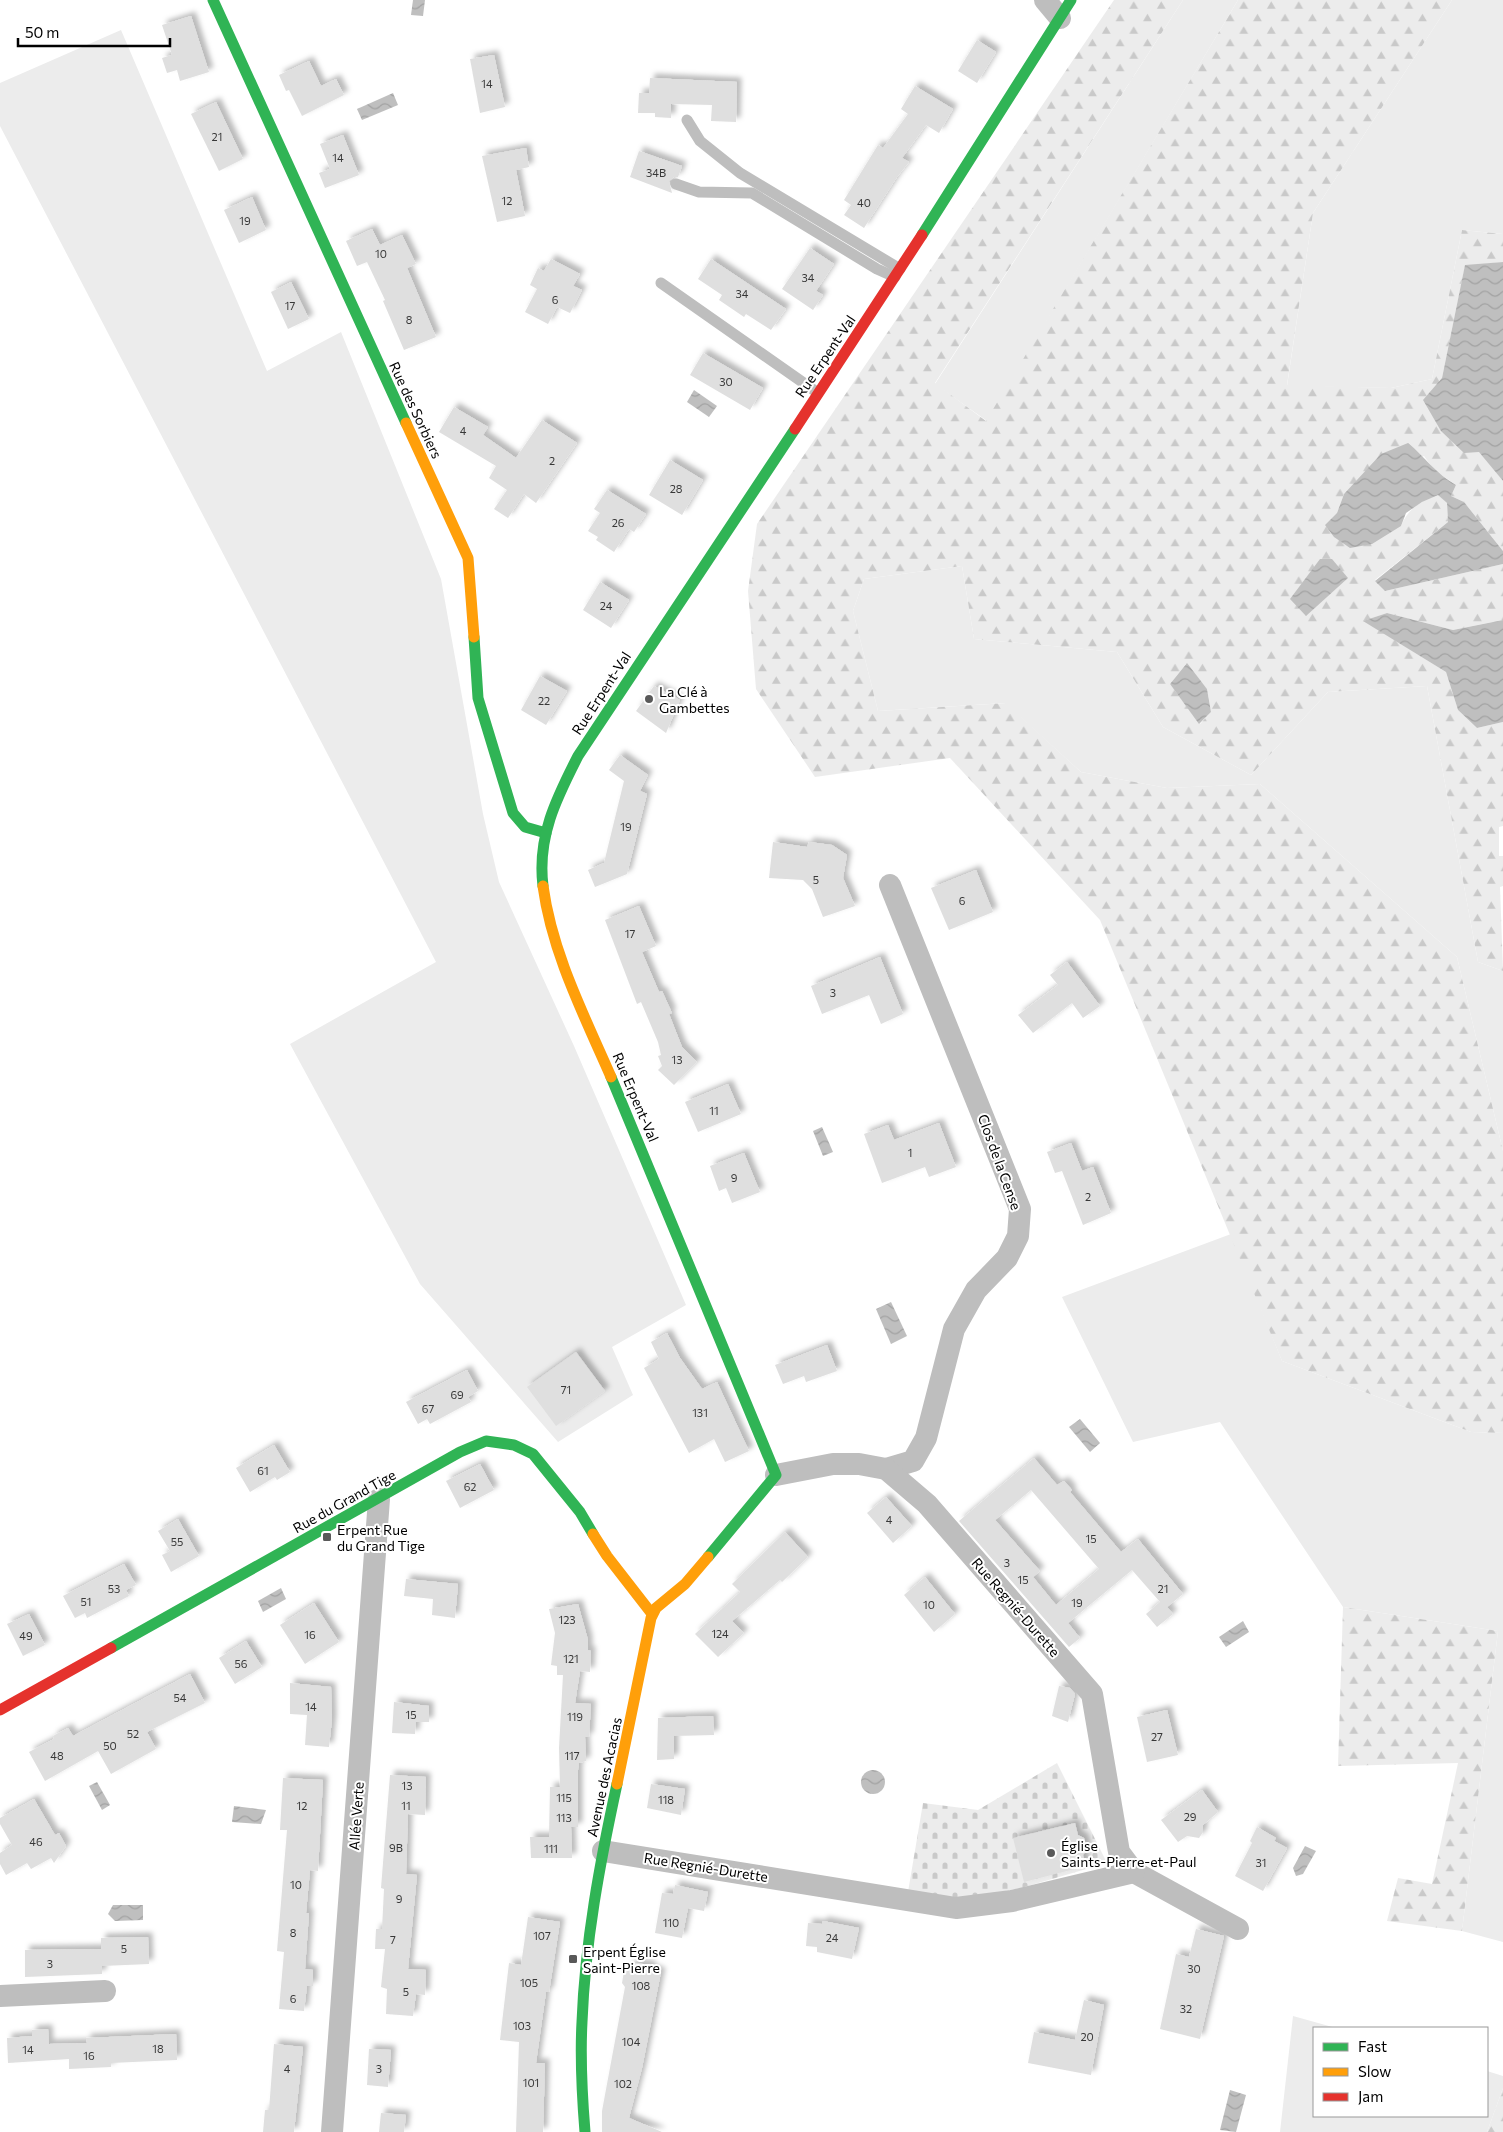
<svg xmlns="http://www.w3.org/2000/svg" width="1503" height="2132" viewBox="0 0 1503 2132" font-family="Commissioner,sans-serif">
<defs>
<pattern id="forest-firs" width="22" height="20" patternUnits="userSpaceOnUse" patternTransform="scale(1.25)"><rect width="22" height="20" fill="#ececec"/><path d="M5 1l3.5 6h-7zM16 11l3.5 6h-7z" fill="#c9c9c9"/></pattern>
<pattern id="cemetery-stones" width="16" height="16" patternUnits="userSpaceOnUse" patternTransform="scale(1.25)"><rect width="16" height="16" fill="#ececec"/><path d="M2 7V4a2 2 0 0 1 4 0v3zM10 15v-3a2 2 0 0 1 4 0v3z" fill="#c9c9c9"/></pattern>
<pattern id="water-waves" width="16" height="10" patternUnits="userSpaceOnUse" patternTransform="scale(1.25)"><rect width="16" height="10" fill="#bfbfbf"/><path d="M0 5q4-4 8 0t8 0" fill="none" stroke="#a2a2a2"/></pattern>
<filter id="shadow"><feDropShadow dx="4.5" dy="-4.5" stdDeviation="2.5" flood-color="#0004"/></filter>
</defs>
<rect width="100%" height="100%" fill="#fff"/>
<g fill="#ececec">
<path d="M1183 0H1238L987 421 935 384Z"/>
<path d="M1452 0H1503V234L1462 230 1432 379 1391 388 1287 386 1313 213Z"/>
<path d="M121 30 267 371 341 332 441 579 483 814 499 882 574 1046 686 1305 612 1347 633 1395 558 1442 420 1284 290 1044 436 962 0 126V83Z"/>
<path d="M962 566 974 639 1117 652 1163 727 1251 775 1328 692 1427 686 1478 962 1503 971V1151L1457 957 1260 784 1167 788 1081 772 1005 703 878 711 853 611 864 579Z"/>
<path d="M1231 1234 1282 1361 1471 1432 1503 1433V1942L1462 1931 1498 1631 1343 1607 1220 1422 1133 1442 1062 1297Z"/>
<path d="M1293 2016 1336 2028H1314V2116H1487V2071L1503 2076V2088L1487 2132H1280Z"/>
</g>
<g fill="url(#forest-firs)" fill-rule="evenodd">
<path d="M1114 0H1183L935 383 986 421 1238 0H1452L1313 213 1287 385 1391 388 1432 379 1462 230 1503 234V262L1465 266 1442 378 1479 451 1503 481V551L1464 502 1451 496 1456 485 1434 470 1424 456 1344 494 1337 513 1401 526C1408 508 1421 502 1438 494L1447 503 1448 522 1375 580 1385 591 1503 564V620L1453 630 1387 613 1364 621 1446 672 1458 710 1477 728 1503 722V826L1499 827V856H1503V886L1500 887 1503 971 1478 962 1427 686 1328 692 1251 775 1163 727 1117 652 974 639 962 566 864 579 853 611 878 711 1006 703 1081 772 1167 788 1260 784 1457 957 1503 1151V1433L1471 1432 1282 1361 1100 920 950 758 815 777 756 689 748 591 757 524ZM1186 664 1207 689 1211 712 1200 724 1170 684Z"/>
<path d="M1343 1607 1498 1631 1462 1931 1387 1921 1398 1878 1432 1884 1458 1763 1338 1766Z"/>
<path d="M1503 2088V2132H1487Z"/>
</g>
<path fill="url(#cemetery-stones)" d="M1057 1763 1107 1863 1021 1888 954 1901 908 1892 923 1803 978 1810Z"/>
<g fill="url(#water-waves)">
<path d="M413 0H425L423 16 411 15Z"/>
<path d="M393 93 398 105 362 120 357 109Z"/>
<path d="M1503 262V481L1479 452 1464 453 1441 431 1423 400 1442 378 1465 265Z"/>
<path d="M694 390 717 406 709 417 687 402Z"/>
<path d="M1408 443C1425 457 1436 474 1456 485L1451 496 1464 502 1503 551V564L1385 591 1375 581 1448 522 1447 503 1438 495 1422 502 1406 513 1401 526 1372 544 1350 548 1334 537 1325 525 1337 513 1344 494 1381 454Z"/>
<path d="M1320 559H1332L1348 578 1306 616 1290 599Z"/>
<path d="M1387 613 1453 630 1503 620V722L1477 728 1458 710 1446 672 1363 621Z"/>
<path d="M1187 663 1207 689 1211 712 1199 724 1170 684Z"/>
<path d="M822 1127 833 1152 823 1156 813 1131Z"/>
<path d="M891 1302 907 1336 891 1344 876 1309Z"/>
<path d="M1080 1419 1100 1443 1090 1452 1069 1427Z"/>
<path d="M281 1588 286 1599 263 1612 258 1601Z"/>
<path d="M1243 1621 1249 1632 1226 1647 1219 1637Z"/>
<circle cx="873" cy="1782" r="12"/>
<path d="M97 1782 110 1805 102 1810 89 1786Z"/>
<path d="M234 1806 266 1810 261 1824 232 1822Z"/>
<path d="M1305 1846 1316 1851 1303 1874 1296 1876 1293 1868Z"/>
<path d="M113 1905H143V1920L115 1921 108 1914Z"/>
<path d="M1230 2090 1246 2095 1236 2132 1220 2130Z"/>
</g>
<g fill="#dfdfdf" fill-rule="evenodd" filter="url(#shadow)">
<path d="M191 16 209 72 180 81 177 70 167 73 162 58 172 55 162 25Z"/>
<path d="M977 40 996 52 977 83 958 71Z"/>
<path d="M494 55 505 107 480 113 470 59Z"/>
<path d="M309 61 321 86 336 79 344 95 302 116 289 90 286 91 279 75Z"/>
<path d="M650 78 737 82 736 122 711 121 712 105 671 104V118L655 117V113H638L639 93H649Z"/>
<path d="M915 86 953 109 939 133 926 125 902 158 909 162 897 177 864 228 844 215 851 205 844 200 878 145 883 148 908 114 901 109Z"/>
<path d="M216 102 243 159 219 171 191 114Z"/>
<path d="M343 135 359 175 325 188 319 173 330 169 320 144Z"/>
<path d="M526 148 529 167 516 170 525 216 497 222 482 156Z"/>
<path d="M639 151 682 166 678 177H674L669 181 672 193 630 177Z"/>
<path d="M252 197 266 230 239 243 224 210Z"/>
<path d="M372 229 380 245 402 235 416 264 407 268 436 337 404 350 383 301 385 300 367 262 357 266 346 241Z"/>
<path d="M810 248 834 264 816 291 823 295 813 310 782 289Z"/>
<path d="M551 259 580 274 573 286 582 290 570 313 557 307 548 324 525 312 537 289 530 285 538 268 544 271Z"/>
<path d="M711 259 786 309 771 330 746 314 744 317 719 300 722 295 698 279Z"/>
<path d="M291 282 309 319 288 329 271 292Z"/>
<path d="M703 353 763 388 750 410 690 375Z"/>
<path d="M454 407 488 427 483 435 516 458 542 420 577 443 536 503 524 494 508 518 494 509 507 490 489 478 496 466 439 432Z"/>
<path d="M670 460 703 480 682 515 649 495Z"/>
<path d="M607 490 646 514 634 532 629 529 614 552 596 540 598 537 588 531 600 513 594 509Z"/>
<path d="M600 582 629 600 611 628 583 610Z"/>
<path d="M540 676 567 691 546 725 521 710Z"/>
<path d="M654 686 680 700 666 733 636 711Z"/>
<path d="M620 755 648 775 640 791 647 794 627 874 595 887 588 870 604 863 624 781 609 770Z"/>
<path d="M773 842 807 847 809 842 832 845 847 855 843 878 855 906 823 917 812 889 803 880 769 878Z"/>
<path d="M976 870 993 912 949 930 931 888Z"/>
<path d="M639 906 656 946 642 952 659 992 662 991 672 1013 669 1014 682 1047 697 1062 674 1085 658 1070 662 1066 658 1056 661 1055 658 1042 641 1002 637 1004 605 920Z"/>
<path d="M880 957 903 1014 881 1024 869 995 822 1014 811 986Z"/>
<path d="M1067 962 1100 1006 1083 1018 1072 1003 1033 1033 1018 1015 1058 985 1050 975Z"/>
<path d="M728 1084 741 1114 698 1132 685 1102Z"/>
<path d="M939 1123 956 1167 929 1177 925 1167 882 1183 864 1134 888 1125 894 1140Z"/>
<path d="M1071 1143 1082 1171 1093 1167 1111 1213 1083 1225 1062 1171 1055 1173 1047 1152Z"/>
<path d="M744 1153 760 1192 732 1203 726 1188 719 1191 710 1166Z"/>
<path d="M667 1333 680 1358 702 1389 717 1382 749 1451 725 1462 714 1439 689 1453 644 1368 659 1359 651 1342Z"/>
<path d="M827 1345 837 1371 806 1382 804 1376 783 1384 775 1365Z"/>
<path d="M576 1352 605 1391 556 1426 527 1387Z"/>
<path d="M467 1370 478 1391 468 1397 471 1402 430 1424 427 1419 418 1424 406 1402Z"/>
<path d="M274 1445 290 1472 277 1480 275 1477 250 1492 236 1468Z"/>
<path d="M1034 1458 1057 1485 1064 1481 1072 1490 1070 1492 1121 1552 1138 1539 1183 1594 1167 1607 1173 1614 1157 1627 1146 1614 1160 1602 1132 1570 1068 1623 1080 1638 1069 1647 959 1521ZM1031 1490 1099 1569 1056 1605 1033 1577 1040 1571 995 1520Z"/>
<path d="M480 1464 494 1490 460 1508 446 1481Z"/>
<path d="M886 1497 912 1526 893 1543 867 1513Z"/>
<path d="M178 1519 199 1556 171 1572 162 1555 170 1551 158 1531Z"/>
<path d="M785 1532 808 1557 782 1582 780 1580 732 1621 744 1633 718 1657 695 1634 740 1592 732 1584Z"/>
<path d="M124 1564 136 1585 126 1590 129 1596 87 1618 85 1613 75 1618 63 1596Z"/>
<path d="M925 1577 955 1614 934 1632 904 1595Z"/>
<path d="M406 1579 458 1584 455 1618 432 1615 433 1599 404 1596Z"/>
<path d="M314 1603 339 1642 305 1664 280 1625Z"/>
<path d="M578 1604 588 1640V1650L591 1651 590 1672 580 1671 575 1703 591 1704 589 1737H585L586 1761 579 1763 578 1770V1827H571L572 1858H531L530 1837H549L550 1787H560L559 1748 563 1675H557V1666L551 1665 555 1633 549 1609Z"/>
<path d="M29 1614 45 1645 23 1656 7 1624Z"/>
<path d="M246 1641 262 1667 235 1684 219 1658Z"/>
<path d="M190 1674 205 1703 147 1732 156 1749 111 1774 98 1751 45 1781 29 1752 54 1739 53 1736 68 1728 73 1736Z"/>
<path d="M290 1683 331 1687 332 1719 329 1747 305 1745 307 1715 290 1714Z"/>
<path d="M1059 1686 1070 1688 1075 1694 1068 1722 1052 1716Z"/>
<path d="M394 1702 429 1706V1722H416L415 1734 392 1733Z"/>
<path d="M1167 1710 1178 1755 1147 1762 1137 1717Z"/>
<path d="M713 1716 714 1735 674 1736V1759L657 1760 658 1718Z"/>
<path d="M390 1775 426 1777 425 1815 408 1814 406 1874 417 1875 408 1969 426 1970 425 1995 416 1994 413 2016 386 2014 387 1989 381 1987 385 1949H375L376 1929H382L384 1889 381 1888Z"/>
<path d="M283 1778 323 1780 318 1871 310 1870 306 1913H309L305 1969 313 1970V1986H307L304 2011 279 2009 284 1952 277 1951 287 1830H280Z"/>
<path d="M651 1784 685 1789 681 1815 647 1808Z"/>
<path d="M1202 1790 1218 1812 1203 1825V1832L1199 1838 1187 1836 1178 1842 1161 1820Z"/>
<path d="M34 1799 55 1835 59 1833 66 1846 54 1863 51 1858 31 1869 27 1863 6 1875 0 1864V1853L12 1845 0 1824V1818Z"/>
<path d="M1075 1823 1078 1835 1084 1838 1087 1850 1083 1855 1086 1866 1024 1882 1013 1838Z"/>
<path d="M1257 1827 1276 1838 1274 1841 1287 1848 1263 1891 1235 1876 1252 1843 1250 1841Z"/>
<path d="M675 1885 708 1892 704 1911 688 1908 682 1938 655 1933 662 1893 673 1894Z"/>
<path d="M528 1917 560 1922 549 1992H546L536 2063H545L543 2132H516L519 2042 500 2040 509 1963 521 1965Z"/>
<path d="M823 1921 859 1928 852 1959 817 1952V1947L806 1946 808 1923 822 1924Z"/>
<path d="M1196 1929 1224 1936 1200 2039 1160 2029 1176 1954 1189 1957Z"/>
<path d="M148 1937 149 1964 102 1966V1974L25 1977V1950L101 1949V1938Z"/>
<path d="M635 1963 650 1965 652 1969 661 1972 642 2068 629 2118 662 2132H602V2111L625 1987 622 1983 624 1971Z"/>
<path d="M1084 2000 1104 2005 1091 2075 1028 2063 1034 2032 1075 2040Z"/>
<path d="M48 2029 49 2044 87 2043 86 2038 176 2034 177 2060 111 2063V2067L69 2069V2059L8 2063 7 2038 32 2036V2030Z"/>
<path d="M274 2044 303 2047 294 2132H263L265 2110H269Z"/>
<path d="M369 2049 391 2050 388 2087 367 2085Z"/>
<path d="M381 2113 406 2115 404 2132H379Z"/>
</g>
<g fill="none" stroke-linecap="round" stroke-linejoin="round">
<g stroke="#bebebe" stroke-width="11">
<path d="M687 120 700 141 740 173 900 269"/>
<path d="M676 184 699 192 752 193 877 269 895 277"/>
<path d="M661 283 818 393"/>
</g>
<g stroke="#bebebe" stroke-width="22">
<path d="M1045 0 1060 18"/>
<path d="M886 1469 913 1461 926 1438 954 1329 976 1290 1007 1258 1018 1236 1020 1209 890 885"/>
<path d="M776 1475 833 1464H859L886 1469 927 1504 1092 1694 1119 1852 1134 1872 1238 1929"/>
<path d="M603 1851 956 1908 1012 1901 1134 1872"/>
<path d="M0 1996 105 1991"/>
<path d="M332 2132 379 1499"/>
</g>
<g stroke="#30b455" stroke-width="11">
<path d="M213 0 406 423"/>
<path d="M922 235 1071 0"/>
<path d="M474 637 478 698 513 813 525 827 546 833"/>
<path d="M543 886C537 837 556 799 578 756L795 429"/>
<path d="M611 1077 776 1475 708 1557"/>
<path d="M111 1648 460 1452 486 1441 514 1445 533 1454 580 1512 593 1534"/>
<path d="M585 2132C582 2095 580 2059 582 2022 585 1942 600 1862 617 1784"/>
</g>
<g stroke="#ff9f0a" stroke-width="11">
<path d="M406 423 468 558 474 637"/>
<path d="M543 886C552 953 584 1015 611 1077"/>
<path d="M593 1534 607 1556 652 1614"/>
<path d="M617 1784 651 1618 656 1608 685 1584 708 1557"/>
</g>
<g stroke="#e5322d" stroke-width="11">
<path d="M795 429 922 235"/>
<path d="M0 1710 111 1648"/>
</g>
</g>
<g fill="#595959" stroke="#fff" stroke-width="2">
<circle cx="649" cy="699" r="5"/>
<rect x="322" y="1532" width="10" height="10" rx="2.5"/>
<circle cx="1051" cy="1853" r="5"/>
<rect x="568" y="1954" width="10" height="10" rx="2.5"/>
</g>
<g text-anchor="middle" dominant-baseline="central" stroke-width="4" stroke-linejoin="round" paint-order="stroke">
<g font-size="11" fill="#383838">
<text x="487" y="83">14</text>
<text x="217" y="136">21</text>
<text x="338" y="157">14</text>
<text x="656" y="172">34B</text>
<text x="507" y="200">12</text>
<text x="864" y="202">40</text>
<text x="245" y="220">19</text>
<text x="381" y="253">10</text>
<text x="808" y="277">34</text>
<text x="742" y="293">34</text>
<text x="555" y="299">6</text>
<text x="290" y="305">17</text>
<text x="409" y="319">8</text>
<text x="726" y="381">30</text>
<text x="463" y="430">4</text>
<text x="552" y="460">2</text>
<text x="676" y="488">28</text>
<text x="618" y="522">26</text>
<text x="606" y="605">24</text>
<text x="544" y="700">22</text>
<text x="626" y="826">19</text>
<text x="816" y="879">5</text>
<text x="962" y="900">6</text>
<text x="630" y="933">17</text>
<text x="833" y="992">3</text>
<text x="677" y="1059">13</text>
<text x="714" y="1110">11</text>
<text x="910" y="1152">1</text>
<text x="734" y="1177">9</text>
<text x="1088" y="1196">2</text>
<text x="566" y="1389">71</text>
<text x="457" y="1394">69</text>
<text x="428" y="1408">67</text>
<text x="700" y="1412">131</text>
<text x="263" y="1470">61</text>
<text x="470" y="1486">62</text>
<text x="889" y="1519">4</text>
<text x="1091" y="1538">15</text>
<text x="177" y="1541">55</text>
<text x="1007" y="1562">3</text>
<text x="1023" y="1579">15</text>
<text x="114" y="1588">53</text>
<text x="1163" y="1588">21</text>
<text x="86" y="1601">51</text>
<text x="1077" y="1602">19</text>
<text x="929" y="1604">10</text>
<text x="567" y="1619">123</text>
<text x="720" y="1633">124</text>
<text x="310" y="1634">16</text>
<text x="26" y="1635">49</text>
<text x="571" y="1658">121</text>
<text x="241" y="1663">56</text>
<text x="180" y="1697">54</text>
<text x="311" y="1706">14</text>
<text x="411" y="1714">15</text>
<text x="575" y="1716">119</text>
<text x="133" y="1733">52</text>
<text x="1157" y="1736">27</text>
<text x="110" y="1745">50</text>
<text x="57" y="1755">48</text>
<text x="572" y="1755">117</text>
<text x="407" y="1785">13</text>
<text x="564" y="1797">115</text>
<text x="666" y="1799">118</text>
<text x="302" y="1805">12</text>
<text x="406" y="1805">11</text>
<text x="1190" y="1816">29</text>
<text x="564" y="1817">113</text>
<text x="36" y="1841">46</text>
<text x="396" y="1847">9B</text>
<text x="551" y="1848">111</text>
<text x="1261" y="1862">31</text>
<text x="296" y="1884">10</text>
<text x="399" y="1898">9</text>
<text x="671" y="1922">110</text>
<text x="293" y="1932">8</text>
<text x="542" y="1935">107</text>
<text x="832" y="1937">24</text>
<text x="393" y="1939">7</text>
<text x="124" y="1948">5</text>
<text x="50" y="1963">3</text>
<text x="1194" y="1968">30</text>
<text x="529" y="1982">105</text>
<text x="641" y="1985">108</text>
<text x="406" y="1991">5</text>
<text x="293" y="1998">6</text>
<text x="1186" y="2008">32</text>
<text x="522" y="2025">103</text>
<text x="1087" y="2036">20</text>
<text x="631" y="2041">104</text>
<text x="158" y="2048">18</text>
<text x="28" y="2049">14</text>
<text x="89" y="2055">16</text>
<text x="287" y="2068">4</text>
<text x="379" y="2068">3</text>
<text x="531" y="2082">101</text>
<text x="623" y="2083">102</text>
</g>
<g font-size="14" fill="#000" stroke="#fff">
<text transform="translate(825 356) rotate(-56)">Rue Erpent-Val</text>
<text transform="translate(416 410) rotate(65)">Rue des Sorbiers</text>
<text transform="translate(601 693) rotate(-57)">Rue Erpent-Val</text>
<text transform="translate(636 1097) rotate(67)">Rue Erpent-Val</text>
<text transform="translate(1000 1162) rotate(70)">Clos de la Cense</text>
<text transform="translate(344 1501) rotate(-29)">Rue du Grand Tige</text>
<text transform="translate(1016 1607) rotate(49)">Rue Regnié-Durette</text>
<text transform="translate(604 1777) rotate(-78)">Avenue des Acacias</text>
<text transform="translate(356 1816) rotate(-86)">Allée Verte</text>
<text transform="translate(706 1867) rotate(9)">Rue Regnié-Durette</text>
</g>
<g font-size="14" fill="#000" stroke="#fff" text-anchor="start">
<text x="659" y="691">La Clé à<tspan x="659" dy="16">Gambettes</tspan></text>
<text x="337" y="1529">Erpent Rue<tspan x="337" dy="16">du Grand Tige</tspan></text>
<text x="1061" y="1845">Église<tspan x="1061" dy="16">Saints-Pierre-et-Paul</tspan></text>
<text x="583" y="1951">Erpent Église<tspan x="583" dy="16">Saint-Pierre</tspan></text>
</g>
</g>
<rect x="1313" y="2027" width="175" height="90" fill="#ffffff" stroke="#999999"/>
<rect x="1323" y="2043" width="25" height="8" fill="#30b455" stroke="#999999"/>
<text x="1358" y="2052" font-size="15" fill="#000000">Fast</text>
<rect x="1323" y="2068" width="25" height="8" fill="#ff9f0a" stroke="#999999"/>
<text x="1358" y="2077" font-size="15" fill="#000000">Slow</text>
<rect x="1323" y="2093" width="25" height="8" fill="#e5322d" stroke="#999999"/>
<text x="1358" y="2102" font-size="15" fill="#000000">Jam</text>
<path d="M18 38v8h152v-8" fill="none" stroke="#000000" stroke-width="2.5"/>
<text x="25" y="38" font-size="15" fill="#000000" stroke="#ffffff" stroke-width="4" paint-order="stroke">50 m</text>
</svg>
